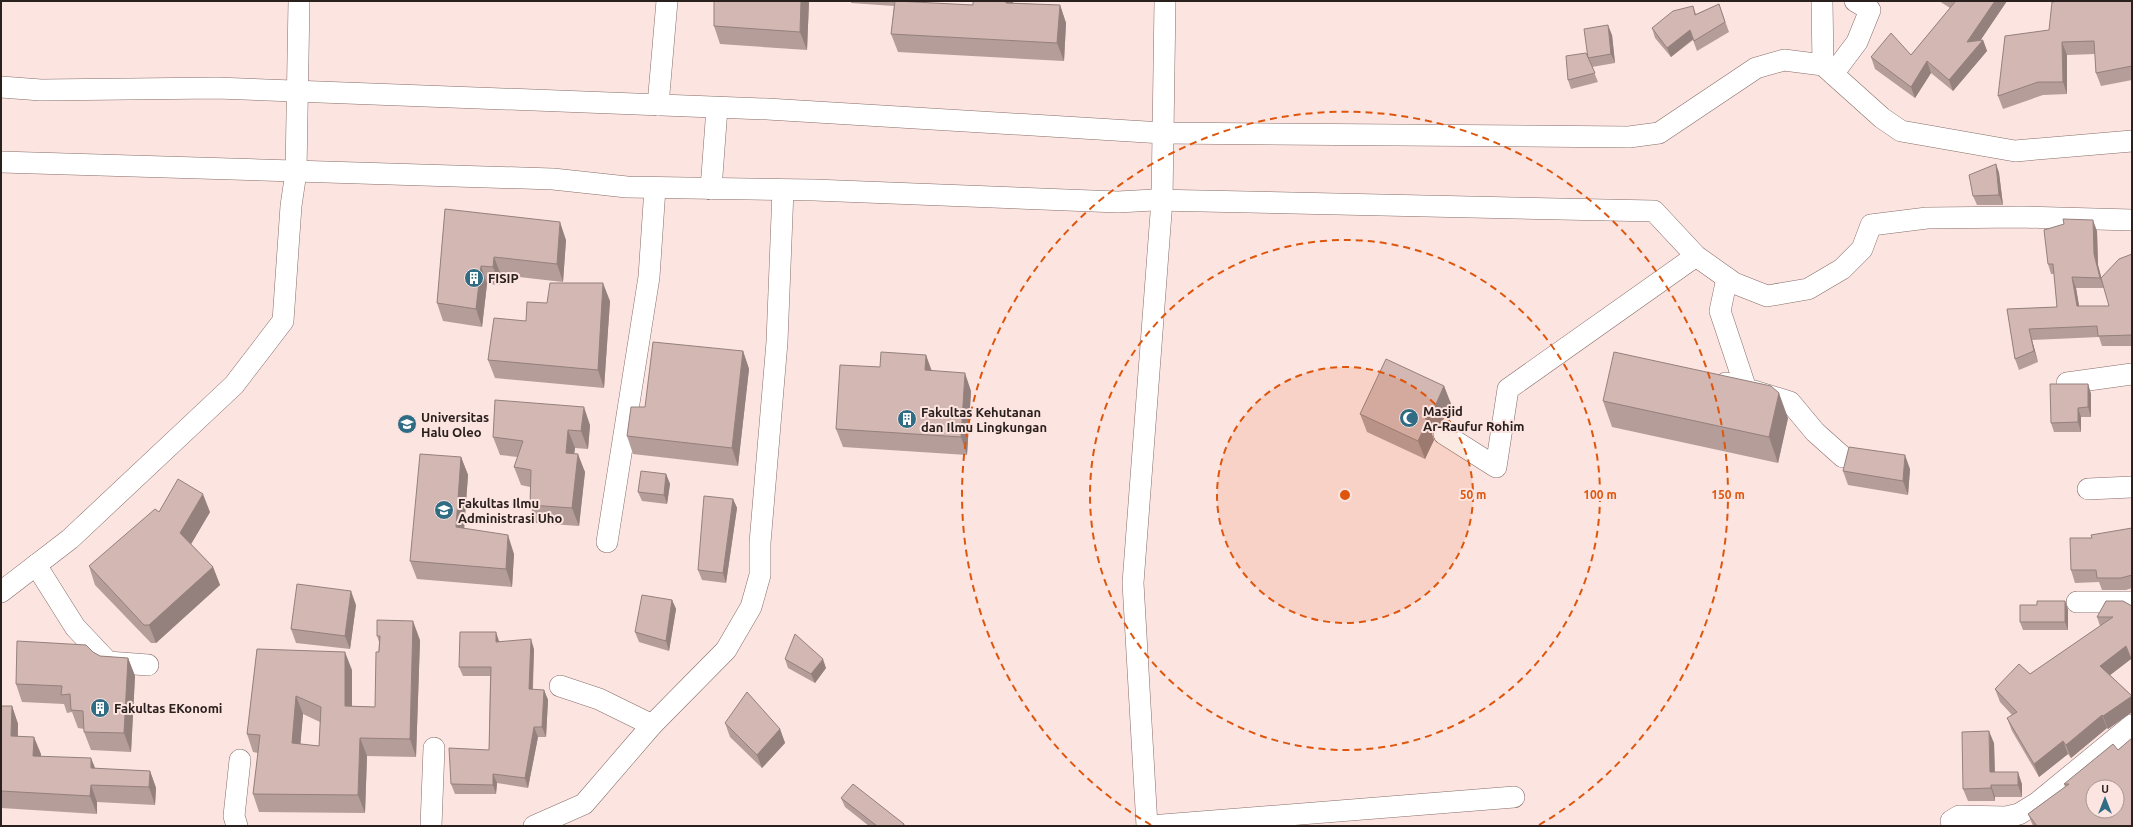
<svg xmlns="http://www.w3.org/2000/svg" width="2133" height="827" viewBox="0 0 2133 827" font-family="Ubuntu,sans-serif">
<rect width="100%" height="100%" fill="#fce4e0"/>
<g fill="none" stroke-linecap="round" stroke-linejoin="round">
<g stroke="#866d68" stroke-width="22">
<g id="minor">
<path d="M1822 1 1823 65"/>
<path d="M1833 74 1857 42 1870 10 1855 1"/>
<path d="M1 87 41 90 217 88 767 109 1163 133 1629 137 1659 133 1756 68 1784 60 1823 65 1882 118 1901 131 2015 151 2132 141"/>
<path d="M658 105 667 1"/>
<path d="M1 162 553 179 627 187 814 190 1118 202 1154 200 1654 211 1696 256 1734 283 1767 296 1808 289 1842 269 1862 249 1871 225 1927 218 2020 217 2132 220"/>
<path d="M711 189 717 108"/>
<path d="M1726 383 1746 389 1720 311 1727 278"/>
<path d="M2067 383 2132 374"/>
<path d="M1754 391 1790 402 1815 432 1843 457"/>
<path d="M1444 434 1496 467 1508 389 1696 256"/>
<path d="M2088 489 2132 487"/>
<path d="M607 542 649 277 655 188"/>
<path d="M36 565 75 627 108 662 148 665"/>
<path d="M1 592 70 539 234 385 283 321 291 206 296 172 299 1"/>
<path d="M2077 602H2132"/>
<path d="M560 686 599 699 652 725"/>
<path d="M1951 821 1959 816 2006 817 2019 814 2037 803 2132 725"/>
<path d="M237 826 234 816 240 760"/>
<path d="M431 826 434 748"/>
<path d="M534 826 584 804 652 725 726 650 751 607 760 575V543L777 342 783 190"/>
<path d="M1147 826 1133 583 1162 200 1165 1"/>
<path d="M1150 826 1514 797"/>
</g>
</g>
<use href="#minor" stroke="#fff" stroke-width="21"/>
</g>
<g fill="#b59d99" fill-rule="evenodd">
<path d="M809 1 807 50 720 44 714 26Z"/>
<path d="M851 1H909V2L973 5 1013 3 1060 5 1066 23 1064 61 898 52 891 34 894 6 851 3Z"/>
<path d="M1939 1H2007L1980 40H1983L1987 51 1953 91 1931 73 1915 98 1875 69 1871 57 1911 55 1950 8Z"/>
<path d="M2132 1V80L2101 86 2096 73 2095 54 2067 55V94L2043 95 2003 109 1998 96 2049 30Z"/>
<path d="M1719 4 1729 32 1697 51 1693 40 1671 57 1655 38 1652 28 1693 6 1696 14Z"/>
<path d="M1612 35 1615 63 1592 67 1598 82 1571 89 1568 80Z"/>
<path d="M1996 164 1999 173 2003 205H1977L1973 196Z"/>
<path d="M445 209 566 240 563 282 501 275 500 285 487 284 482 327 443 321 437 303Z"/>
<path d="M2097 231 2098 265 2104 288H2076L2079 306H2109L2132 254V346H2102L2099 337 2032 340 2038 362 2019 370 2015 359 2007 309 2057 307 2054 274H2051L2048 264Z"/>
<path d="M610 301 604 388 495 378 488 360 526 321 547 303Z"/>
<path d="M743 351 749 369 738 466 633 454 627 436 645 407Z"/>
<path d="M926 355 932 371 971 391 967 455 843 447 836 429 880 367Z"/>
<path d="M2088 384 2091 394V417H2081V432H2054L2051 423Z"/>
<path d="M1444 386 1451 404 1442 422 1434 428 1432 434 1434 440 1425 459 1367 432 1360 414Z"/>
<path d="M1603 401 1788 418 1778 463 1612 427Z"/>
<path d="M590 425 588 449 575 448 574 454 585 472 579 526 536 523 530 505V487L521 485 514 467 518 457 500 455 493 437Z"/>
<path d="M461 457 468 475 464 528 514 554 512 587 417 579 410 561Z"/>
<path d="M1910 469 1908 495 1848 485 1843 471Z"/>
<path d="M666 474 670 484 667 504 642 501 638 492Z"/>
<path d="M733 499 737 508 726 583 702 580 698 570Z"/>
<path d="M159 512H210L191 544 213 567 220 585 156 643H151L95 585 89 566Z"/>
<path d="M2132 528V588L2126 590H2102L2099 582 2075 583 2071 570 2092 538Z"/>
<path d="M672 600 676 609 669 651 639 642 635 632Z"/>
<path d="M2065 601 2068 610V630H2023L2020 622 2037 605Z"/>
<path d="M2106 601 2131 659 2110 675 2132 696V712L2108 729 2107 728 2071 758 2068 754 2039 777 2012 731 2007 718 2012 715 2000 702 1995 689 2030 674 2100 626 2097 617Z"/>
<path d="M356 605 350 649 296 643 291 629Z"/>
<path d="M377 636 420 640 416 757 367 756 365 813 259 812 253 794 258 753 253 752 247 734 257 649 352 670V706L375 707 379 642ZM303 714 320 722 319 746 300 744Z"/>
<path d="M499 641 534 649 533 690H544L548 700 546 737H538L528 788 497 783 496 794H455L451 784 489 750 490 676H463L459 667Z"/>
<path d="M93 652 100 656 128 658 135 676 131 752 91 750 84 732V729L78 728 72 712 67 713 64 704 22 702 16 684Z"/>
<path d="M785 659 826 668 815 683 788 668Z"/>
<path d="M1 706H12L18 724V736L41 754V756L95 769 150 771 156 788 155 805 97 802V814L1 808Z"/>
<path d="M725 723 780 729 785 743 762 768 730 737Z"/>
<path d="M1994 743 1995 772 2022 784V797H1995V801H1968L1963 789Z"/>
<path d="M2113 744 2132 826H2033L2028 814 2065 787 2064 784Z"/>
<path d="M841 798 904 824 905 826H869L845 807Z"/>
</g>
<g fill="#94807d">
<path d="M801 1H809L807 50 800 32Z"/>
<path d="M1006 1H1013V21L1006 3Z"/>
<path d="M1995 1H2007L1972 53 1983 40 1987 51 1953 91 1949 80 1967 42Z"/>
<path d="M1060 5 1066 23 1064 61 1057 43Z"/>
<path d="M1608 25 1612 35 1615 63 1611 54Z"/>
<path d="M1690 30 1693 39 1671 57 1667 48Z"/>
<path d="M2062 42 2067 55V94L2063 82Z"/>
<path d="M1927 61 1931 73 1915 98 1911 87Z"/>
<path d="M1996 164 1999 173 2003 205 1999 195Z"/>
<path d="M2093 220 2097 231 2098 265 2104 288 2100 278 2094 254Z"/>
<path d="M560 222 566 240 563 282 557 264Z"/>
<path d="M494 257 501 275 500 285 493 267Z"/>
<path d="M481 266 487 284 482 327 476 309Z"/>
<path d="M2072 277 2076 288 2081 317 2077 306Z"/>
<path d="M603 283 610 301 604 388 598 370Z"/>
<path d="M2029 329 2038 362 2034 351Z"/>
<path d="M743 351 749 369 738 466 732 448Z"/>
<path d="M926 355 932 373 925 370Z"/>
<path d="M965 373 971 391 967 455 961 437Z"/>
<path d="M2088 384 2091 394V417L2088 407Z"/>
<path d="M1444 386 1451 404 1442 422 1434 428 1432 434 1434 440 1425 459 1418 441 1427 410Z"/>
<path d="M1779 393 1788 418 1778 463 1769 437Z"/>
<path d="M584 407 590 425 588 449 581 431Z"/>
<path d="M2078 408 2081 417V432L2078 422Z"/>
<path d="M568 430 575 448 572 471 566 453Z"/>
<path d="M578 454 585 472 579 526 572 508Z"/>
<path d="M1905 455 1910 469 1908 495 1903 481Z"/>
<path d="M461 457 468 475 463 545 456 527Z"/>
<path d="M666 474 670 484 667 504 664 495Z"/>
<path d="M203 494 210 512 187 551 180 533Z"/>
<path d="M733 499 737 508 726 583 723 573Z"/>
<path d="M508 535 514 554 512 587 506 569Z"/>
<path d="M213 567 220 585 156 643 149 625Z"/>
<path d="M351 591 356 605 350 649 345 636Z"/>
<path d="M672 600 676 609 669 651 666 641Z"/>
<path d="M2065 601 2068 610V630L2065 622Z"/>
<path d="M413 621 420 640 416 757 410 739Z"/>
<path d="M496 632 499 641V651L496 642Z"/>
<path d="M531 639 534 649 532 699 529 689Z"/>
<path d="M2126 646 2131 659 2105 679 2100 666Z"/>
<path d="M345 652 352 670V724L345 706Z"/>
<path d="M128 658 135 676 131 752 124 733Z"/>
<path d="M823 659 826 668 815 683 811 674Z"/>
<path d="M544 690 548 700 546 737 542 727Z"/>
<path d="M296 696 303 714 299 761 292 743Z"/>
<path d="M2132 696V712L2108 729 2103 716Z"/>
<path d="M12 706 18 724 17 753 11 736Z"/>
<path d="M2102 715 2107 728 2071 758 2066 745Z"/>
<path d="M534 727 538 737 528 788 525 778Z"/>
<path d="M780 729 785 743 762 768 757 755Z"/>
<path d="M1989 731 1994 743 1995 784 1990 772Z"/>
<path d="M34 737 41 754 40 773 33 756Z"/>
<path d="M360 738 367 756 365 813 358 795Z"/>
<path d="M2063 741 2068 754 2039 777 2034 764Z"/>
<path d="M91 758 98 775 97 786 91 768Z"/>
<path d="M150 771 156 788 155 805 149 787Z"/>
<path d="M2018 772 2022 784V797L2018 785Z"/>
<path d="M493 774 497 783 496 794 493 785Z"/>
<path d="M91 785 97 802V814L90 796Z"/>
<path d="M1991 785 1995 797V801L1991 788Z"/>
</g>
<g fill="#d3b7b2" stroke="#94807d" fill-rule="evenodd">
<path d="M714 1H801L800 32 714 26Z"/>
<path d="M895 1 973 5V1H1006V3L1060 5 1057 43 891 34Z"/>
<path d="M1953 1H1995L1967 42 1983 40 1949 80 1927 61 1911 87 1871 57 1891 33 1911 55 1955 2Z"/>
<path d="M2059 1H2132V66L2096 73 2094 41 2062 42 2063 82H2038L1998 96 2005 36 2049 30 2052 2Z"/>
<path d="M1719 4 1725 22 1694 41 1690 30 1667 48 1652 28 1673 11 1693 6 1695 15Z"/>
<path d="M1608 25 1611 54 1588 58 1584 29Z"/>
<path d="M1586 53 1595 73 1568 80 1566 56Z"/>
<path d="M1996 164 1999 195 1973 196 1969 175Z"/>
<path d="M445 209 560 222 557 264 494 257 493 267 481 266 476 309 437 303Z"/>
<path d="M2063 219 2093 220 2094 254 2100 278 2072 277 2077 306H2109L2101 278 2119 259 2132 254V335L2098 336 2097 326 2029 329 2034 351 2015 359 2007 309 2057 307 2053 264H2048L2044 230 2064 224Z"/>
<path d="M550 283H603L598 370 488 360 494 318 526 321 527 302 547 303Z"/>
<path d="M653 342 743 351 732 448 627 436 631 407H645Z"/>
<path d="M881 352 926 355 925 370 965 373 961 437 836 429 840 365 880 367Z"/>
<path d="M1614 352 1771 386 1779 393 1769 437 1603 401Z"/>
<path d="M1386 359 1444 386 1436 404 1427 410 1425 416 1427 422 1418 441 1360 414Z"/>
<path d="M2050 384H2088V407L2078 408V422L2051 423Z"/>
<path d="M495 400 584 407 581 431 568 430 566 453 578 454 572 508 530 505 531 470 514 467 523 441 493 437Z"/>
<path d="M1849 447 1905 455 1903 481 1843 471Z"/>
<path d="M420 454 461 457 456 527 508 535 506 569 410 561Z"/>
<path d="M641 471 666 474 664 495 638 492Z"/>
<path d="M178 479 203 494 180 533 213 567 149 625H144L89 566 155 509 159 512Z"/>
<path d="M704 496 733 499 723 573 698 570Z"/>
<path d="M2132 528V575L2121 578H2097L2096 570H2071L2070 538H2092L2091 535Z"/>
<path d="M297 584 351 591 345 636 291 629Z"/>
<path d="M642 595 672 600 666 641 635 632Z"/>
<path d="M2037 601H2065V622H2020V605H2037Z"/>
<path d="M2106 601H2123L2132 606V661L2126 646 2100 666 2132 696 2103 716 2102 715 2066 745 2063 741 2034 764 2007 718 2017 712 1995 689 2019 664 2030 674 2113 617H2097Z"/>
<path d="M377 620 413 621 410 739 360 738 358 795 253 794 260 735 247 734 257 649 345 652V706L375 707 376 652H379L380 636H377ZM296 696 321 707 319 746 292 743Z"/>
<path d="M460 632H496V642L531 639 529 689 544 690 542 727H534L525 778 493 774V785L451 784 449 748 489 750 491 667H459Z"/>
<path d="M795 634 823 659 811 674 785 659Z"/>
<path d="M17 641 86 645 93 652 100 656 128 658 124 733 84 732 83 711 71 710 70 694 61 695 62 686 16 684Z"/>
<path d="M747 692 780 729 757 755 725 723Z"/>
<path d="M1 706H12L11 736 34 737 33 756 91 758V768L150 771 149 787 91 785 90 796 1 791Z"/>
<path d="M1989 731 1990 772H2018V785H1991V788L1963 789 1962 732Z"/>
<path d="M2132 738V826H2037L2028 814 2069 784H2064L2113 744 2118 750ZM2093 787H2117V811H2093Z"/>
<path d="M853 784 904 824 903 826H877L841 798Z"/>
</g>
<circle cx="1345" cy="495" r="128" fill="#de560d" fill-opacity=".12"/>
<g fill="none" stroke="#de560d" stroke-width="2" stroke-dasharray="7 5">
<circle cx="1345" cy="495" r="128"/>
<circle cx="1345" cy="495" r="255"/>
<path d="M1151 825A383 383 0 1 1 1539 825"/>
</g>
<defs>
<g id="building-disc" transform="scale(1)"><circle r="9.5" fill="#306c83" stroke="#fce4e0"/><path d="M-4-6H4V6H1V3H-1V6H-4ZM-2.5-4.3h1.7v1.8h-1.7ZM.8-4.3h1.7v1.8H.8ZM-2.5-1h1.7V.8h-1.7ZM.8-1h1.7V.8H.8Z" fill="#fff"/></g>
<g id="mosque-disc" transform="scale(1)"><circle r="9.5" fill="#306c83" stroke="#fce4e0"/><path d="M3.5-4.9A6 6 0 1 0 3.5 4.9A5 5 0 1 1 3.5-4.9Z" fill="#fff"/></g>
<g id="university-disc" transform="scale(1)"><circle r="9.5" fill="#306c83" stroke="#fce4e0"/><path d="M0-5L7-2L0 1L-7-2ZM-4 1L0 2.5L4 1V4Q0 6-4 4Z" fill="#fff"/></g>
</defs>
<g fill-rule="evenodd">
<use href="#building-disc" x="474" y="278"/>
<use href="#mosque-disc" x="1409" y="418"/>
<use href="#building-disc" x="907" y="419"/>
<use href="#university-disc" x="407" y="424"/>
<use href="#university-disc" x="444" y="510"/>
<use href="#building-disc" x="100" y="708"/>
</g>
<g text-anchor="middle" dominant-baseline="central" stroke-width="4" stroke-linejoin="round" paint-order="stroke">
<g font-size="13" font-weight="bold" fill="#2a201e" stroke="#fce4e0" text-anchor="start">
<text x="488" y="278">FISIP</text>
<text x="1423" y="411">Masjid<tspan x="1423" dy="15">Ar-Raufur Rohim</tspan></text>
<text x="921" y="412">Fakultas Kehutanan<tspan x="921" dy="15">dan Ilmu Lingkungan</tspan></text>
<text x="421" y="417">Universitas<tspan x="421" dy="15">Halu Oleo</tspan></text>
<text x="458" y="503">Fakultas Ilmu<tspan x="458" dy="15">Administrasi Uho</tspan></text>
<text x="114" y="708">Fakultas EKonomi</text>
</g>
</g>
<circle cx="1345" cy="495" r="6" fill="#de560d" stroke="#fce4e0" stroke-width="2"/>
<g font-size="12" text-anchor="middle" font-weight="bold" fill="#de560d" stroke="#fce4e0" stroke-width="4" stroke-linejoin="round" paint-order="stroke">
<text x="1473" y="499">50 m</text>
<text x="1600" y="499">100 m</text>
<text x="1728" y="499">150 m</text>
</g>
<rect width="2133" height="827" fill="none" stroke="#2a201e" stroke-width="4"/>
<g transform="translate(2105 799)"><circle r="19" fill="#fce4e0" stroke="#a89692"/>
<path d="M0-3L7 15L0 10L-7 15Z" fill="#306c83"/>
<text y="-6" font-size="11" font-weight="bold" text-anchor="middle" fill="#2a201e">U</text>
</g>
</svg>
